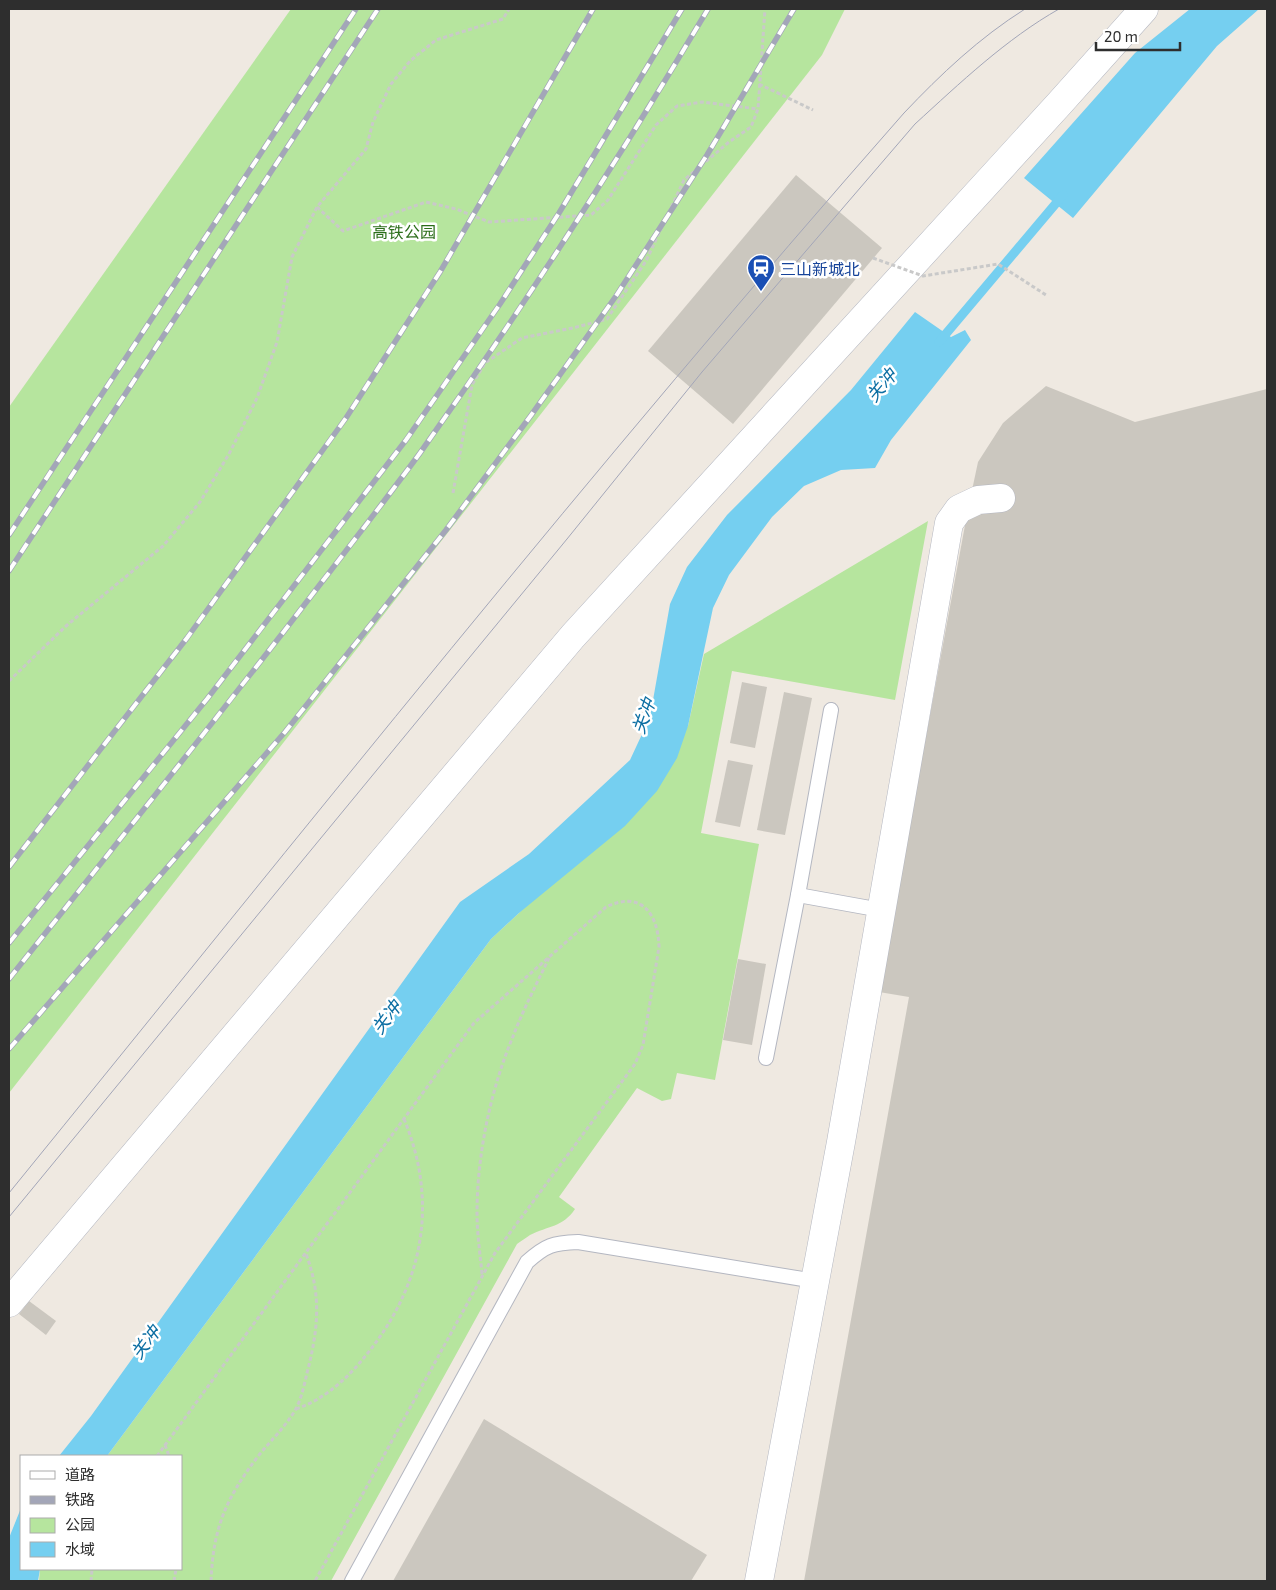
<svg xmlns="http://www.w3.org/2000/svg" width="1276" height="1590" viewBox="0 0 1276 1590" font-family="'Exo 2','Noto Sans SC',sans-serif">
<rect width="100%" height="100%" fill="#efe9e1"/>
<g fill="#b6e59e">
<path d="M291 9H845L822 55 9 1093V407Z"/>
<path d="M928 521 895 700 732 671 701 833 759 844 715 1080 677 1073 671 1099 662 1101 637 1088 559 1197 575 1209C563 1227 548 1226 530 1235 526 1238 521 1241 517 1244L331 1581H39L40 1569H181V1456H107L491 939 519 913 688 726 704 654Z"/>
</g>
<g fill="#75cff0">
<path d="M1190 9H1259L1217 46 1073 218 1024 178 1135 53Z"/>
<path d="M915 312 951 337 965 330 971 340 891 440 875 468 841 470 804 486 772 517 729 575 713 608 688 726 677 758 657 791 625 826 519 913 491 939 107 1456H59L91 1416 460 902 529 854 630 760 650 717 670 604 687 567 727 515 851 390Z"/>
<path d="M21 1508V1569H40L38 1581H9V1538Z"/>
</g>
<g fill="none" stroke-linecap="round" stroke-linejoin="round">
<path stroke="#75cff0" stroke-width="9" d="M939 342 1063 195"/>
</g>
<g fill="#cbc7bf">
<path d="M796 175 882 248 733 424 648 351Z"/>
<path d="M1046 386 1135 422 1267 389V1581H804L909 997 879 992 968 509 978 462 1003 423Z"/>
<path d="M742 682 767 687 755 748 730 743Z"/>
<path d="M784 692 812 698 785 835 757 830Z"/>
<path d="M728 760 753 765 740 827 715 822Z"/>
<path d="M738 959 766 964 752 1045 723 1040Z"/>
<path d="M29 1301 56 1321 46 1335 19 1314Z"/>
<path d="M484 1419 707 1555 691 1581H393Z"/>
</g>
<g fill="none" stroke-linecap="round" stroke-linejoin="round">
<g stroke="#b4b7c1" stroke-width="16">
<g id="lane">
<path d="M831 710 798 895 881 910"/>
<path d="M766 1058 798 895"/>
<path d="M352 1581 527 1262C546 1245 553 1243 578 1242L815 1281"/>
</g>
</g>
<g stroke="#b4b7c1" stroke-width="29">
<g id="street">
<path d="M9 1303 573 636 1059 104 1144 9"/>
<path d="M759 1581 841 1142 949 523 959 509 978 500 1001 498"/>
</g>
</g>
<g stroke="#c9c9c9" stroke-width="3" stroke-dasharray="4 2.5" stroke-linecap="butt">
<path d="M759 84 813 110"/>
<path d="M317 207 343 231 426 202 456 209 489 222 591 215 608 200 656 125 677 106 702 102 758 109"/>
<path d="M453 493 472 385 485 363 522 338 573 328 607 319 646 261 684 180 729 142 751 127 758 109 765 9"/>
<path d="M9 681 66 626 163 546 200 502 229 454 257 398 277 342 292 257 317 207 366 149 373 122 391 84 410 61 436 40 503 19 509 9"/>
<path d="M482 1274C480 1253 477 1233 477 1213 477 1154 491 1088 514 1034 524 1008 537 983 549 958"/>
<path d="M296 1409C325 1399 348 1378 367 1354 423 1285 439 1203 404 1119"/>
<path d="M165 1445 169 1456"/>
<path d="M157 1456 474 1023 606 907C641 890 658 913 659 947L643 1045 635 1064 495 1253 315 1581"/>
<path d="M91 1581 92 1569"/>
<path d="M174 1581 176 1569"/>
<path d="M211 1581C213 1530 225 1500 256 1459 268 1443 283 1430 294 1412 301 1401 304 1386 307 1373 318 1330 322 1296 306 1254"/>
</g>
<use href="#lane" stroke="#fff" stroke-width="14"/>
<use href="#street" stroke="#fff" stroke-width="28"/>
<g stroke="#a3a6b8" stroke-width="1">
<path d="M9 1193C304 830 595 464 904 113 941 74 979 38 1025 9"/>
<path d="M9 1217 567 539 702 372 915 124C960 83 1006 39 1059 9"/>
</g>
<g stroke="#a3a6b8" stroke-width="5.5">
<g id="rail">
<path d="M9 535 356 9"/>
<path d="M9 571 378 9"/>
<path d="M9 867 187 638 346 418 440 272 593 9"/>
<path d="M9 943 207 699 406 440 500 304 559 213 682 9"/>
<path d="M9 979C101 863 194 747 285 630 330 571 376 513 420 453 522 309 618 161 708 9"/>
<path d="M9 1049 285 732 446 530 532 414 616 296 707 155 794 9"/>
</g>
</g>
<use href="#rail" stroke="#fff" stroke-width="4" stroke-dasharray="11" stroke-linecap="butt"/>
<path stroke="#c9c9c9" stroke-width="3" stroke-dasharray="4 2.5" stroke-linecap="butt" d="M873 258 923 276 998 264 1046 295"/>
</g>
<defs>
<g id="station-pin" transform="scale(1.4375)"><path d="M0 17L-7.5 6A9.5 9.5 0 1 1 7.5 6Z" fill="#1a4fb4" stroke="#fff"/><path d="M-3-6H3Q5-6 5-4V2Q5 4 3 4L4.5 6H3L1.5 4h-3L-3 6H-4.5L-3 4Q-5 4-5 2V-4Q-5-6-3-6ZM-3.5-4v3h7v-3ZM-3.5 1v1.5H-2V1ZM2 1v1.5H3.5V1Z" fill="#fff"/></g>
</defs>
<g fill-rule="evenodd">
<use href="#station-pin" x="761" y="268"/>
</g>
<g text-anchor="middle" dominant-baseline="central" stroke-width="5" stroke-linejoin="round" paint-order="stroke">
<g font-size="16" fill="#2c6e1b" stroke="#fff">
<text x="404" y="231">高铁公园</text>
</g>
<g font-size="16" fill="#164399" stroke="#fff" text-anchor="start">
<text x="780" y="268">三山新城北</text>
</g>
<g font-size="18" font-style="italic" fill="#0d6fa3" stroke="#fff">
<text transform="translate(881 385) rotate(-50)">关冲</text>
<text transform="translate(643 716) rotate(-70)">关冲</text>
<text transform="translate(386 1017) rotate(-53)">关冲</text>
<text transform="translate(145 1342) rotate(-53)">关冲</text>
</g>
</g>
<rect width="1276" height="1590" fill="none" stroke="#2e2e2e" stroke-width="20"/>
<rect x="20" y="1455" width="162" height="115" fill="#ffffff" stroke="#ababab"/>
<rect x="30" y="1471" width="25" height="8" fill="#ffffff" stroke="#ababab"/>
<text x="65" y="1480" font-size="15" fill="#2e2e2e">道路</text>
<rect x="30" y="1496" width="25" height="8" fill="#a3a6b8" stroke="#ababab"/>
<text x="65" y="1505" font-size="15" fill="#2e2e2e">铁路</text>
<rect x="30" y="1518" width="25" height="15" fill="#b6e59e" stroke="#ababab"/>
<text x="65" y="1530" font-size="15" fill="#2e2e2e">公园</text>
<rect x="30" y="1542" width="25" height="15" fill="#75cff0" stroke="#ababab"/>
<text x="65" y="1555" font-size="15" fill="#2e2e2e">水域</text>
<path d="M1096 42v8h84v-8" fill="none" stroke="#2e2e2e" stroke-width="2.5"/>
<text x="1104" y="42" font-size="15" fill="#2e2e2e" stroke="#ffffff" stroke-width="4" paint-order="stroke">20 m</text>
</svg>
